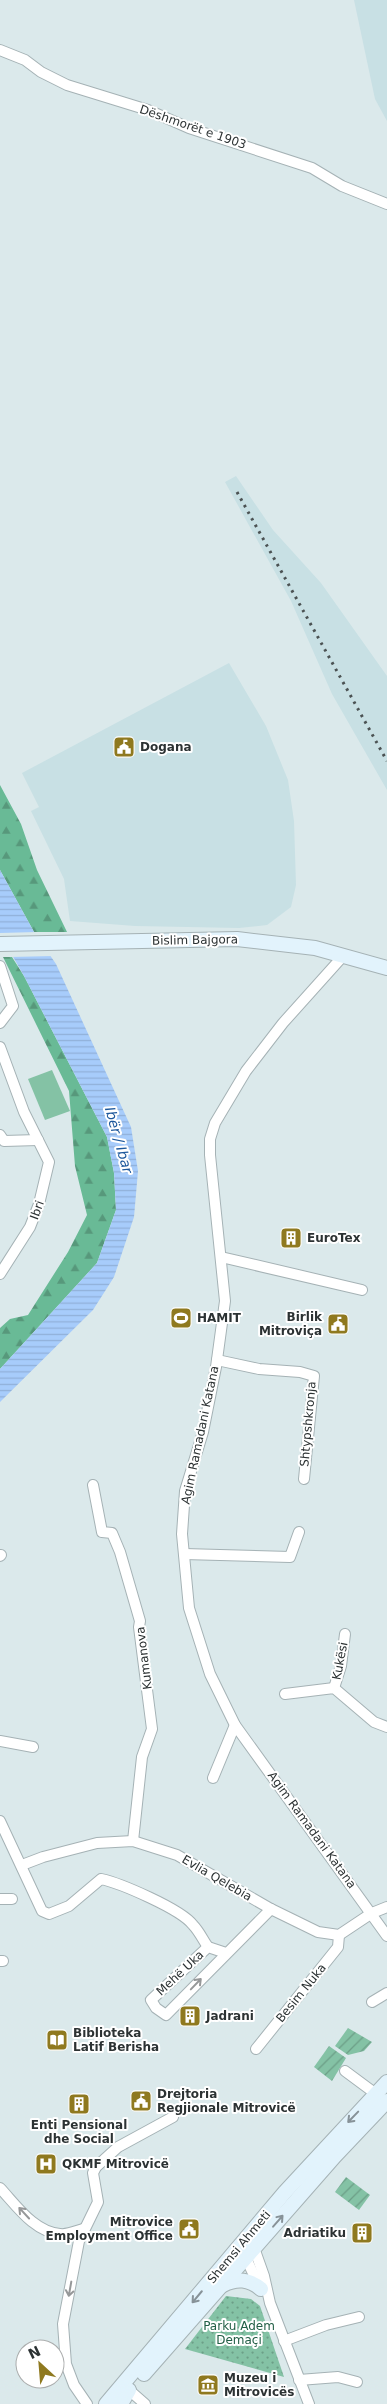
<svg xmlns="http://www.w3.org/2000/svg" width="387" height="2404" viewBox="0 0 387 2404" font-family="'DejaVu Sans',sans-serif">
<defs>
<pattern id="forest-firs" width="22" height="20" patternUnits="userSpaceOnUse" patternTransform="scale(1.25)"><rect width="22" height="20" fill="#69ba96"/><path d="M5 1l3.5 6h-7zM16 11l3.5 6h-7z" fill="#57987b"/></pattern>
<pattern id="park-dots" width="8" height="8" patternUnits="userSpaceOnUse" patternTransform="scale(1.25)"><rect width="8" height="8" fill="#84c2a5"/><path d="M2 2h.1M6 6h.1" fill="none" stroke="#6c9e87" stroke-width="1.8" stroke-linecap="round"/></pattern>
<pattern id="garden-furrows" width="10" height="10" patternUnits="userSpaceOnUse" patternTransform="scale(1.25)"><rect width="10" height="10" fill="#84c2a5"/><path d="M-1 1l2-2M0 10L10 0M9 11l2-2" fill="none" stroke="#6c9e87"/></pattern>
<pattern id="water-rules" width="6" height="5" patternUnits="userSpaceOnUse" patternTransform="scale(1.25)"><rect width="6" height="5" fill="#a7ccfb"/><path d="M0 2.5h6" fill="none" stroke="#90b0d8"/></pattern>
</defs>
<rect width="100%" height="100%" fill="#dbe9eb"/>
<g fill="#c8e0e4">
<path d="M354 0H387V121L375 99Z"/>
<path d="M236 476 273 530 321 583 387 676V790L332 694 291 601 225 482Z"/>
<path d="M229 663 266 726 288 780 294 821 296 885 291 907 267 925 239 928 135 926 70 921 64 879 31 811 39 807 22 773Z"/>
</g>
<path fill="#84c2a5" d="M52 1070 70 1111 45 1120 28 1079Z"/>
<g fill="url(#forest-firs)">
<path d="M0 785 21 824 37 870 67 932H34L0 870Z"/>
<path d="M3 957H12L24 976 107 1137 114 1173 116 1210 97 1263 0 1369V1328L10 1319 28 1315 68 1252 87 1215 75 1166 69 1091Z"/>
</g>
<path fill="url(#park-dots)" d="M226 2296 251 2299 260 2306 284 2377 185 2349Z"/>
<g fill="url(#garden-furrows)">
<path d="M348 2028 372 2042 364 2051 348 2055 335 2046Z"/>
<path d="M329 2046 346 2058 332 2081 314 2067Z"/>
<path d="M346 2177 370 2195 359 2210 335 2192Z"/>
</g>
<path fill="url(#water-rules)" d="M0 870 34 932 56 964 131 1127 138 1171 134 1217 114 1277 93 1310 0 1402V1369L97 1263 116 1210 114 1173 107 1137 24 976 0 934Z"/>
<path fill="#dbe9eb" d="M37 932 54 956 10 957 0 939V933Z"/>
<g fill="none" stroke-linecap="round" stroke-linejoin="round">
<g stroke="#a5b2b5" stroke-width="12">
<g id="minor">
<path d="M0 50 25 60 41 72 67 85 148 110 189 128 312 168 342 186 387 204"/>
<path d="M344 955 283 1023 246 1071 215 1123 210 1139V1155L225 1301 216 1367 203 1432 185 1491 182 1534 189 1608 210 1674 235 1725 387 1936"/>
<path d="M0 966 13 1006 0 1023"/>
<path d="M0 1047 24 1112 49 1162 39 1204 30 1227 0 1274"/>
<path d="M0 1135 4 1141 38 1140"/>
<path d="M221 1257 362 1290"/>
<path d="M217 1360 259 1369 300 1372 314 1376 304 1479"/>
<path d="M93 1485 102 1532 112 1533 120 1552 140 1621 139 1627 152 1729 142 1757 133 1841"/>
<path d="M184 1554 290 1557 299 1532"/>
<path d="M0 1556 1 1555"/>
<path d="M334 1688 341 1666 345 1634"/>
<path d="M285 1694 334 1688 374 1722 387 1727"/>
<path d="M0 1741 33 1747"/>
<path d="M213 1778 235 1725"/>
<path d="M0 1821 42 1911 49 1914 69 1906 101 1879C120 1883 181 1909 193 1925 199 1931 203 1940 208 1947"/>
<path d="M22 1865 43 1857 97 1843 133 1841 177 1855 271 1909 318 1932 339 1935 372 1913 387 1907"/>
<path d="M0 1899H12"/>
<path d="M226 1953 208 1947 151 2000 156 2008 166 2015 271 1909"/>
<path d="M0 1961H3"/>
<path d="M372 2002 387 1993"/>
<path d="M256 2049 338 1947 339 1935"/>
<path d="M345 2071 376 2094"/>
<path d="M0 2188C16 2205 34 2232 60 2234 68 2235 76 2231 83 2229"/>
<path d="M253 2245 264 2276 270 2303 309 2404"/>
<path d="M244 2254 260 2288"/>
<path d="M284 2341 326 2325 359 2317"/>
<path d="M299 2380 338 2377 357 2382"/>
<path d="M129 2390 145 2404"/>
<path d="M87 2404 74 2385 66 2364 63 2324 79 2241 98 2202 93 2173 96 2167 118 2147 173 2117"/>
</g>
</g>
<g stroke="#a5b2b5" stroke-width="16">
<g id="secondary">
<path d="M0 944 237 939 315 948 387 968"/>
<path d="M223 2285C237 2278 249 2279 261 2289"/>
<path d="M144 2374 335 2156 387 2101"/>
<path d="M106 2404 285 2192 387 2082"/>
<path d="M121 2404 129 2390"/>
</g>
</g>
<use href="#minor" stroke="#fff" stroke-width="10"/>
<use href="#secondary" stroke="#e2f3fc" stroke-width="14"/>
<path stroke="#4b5253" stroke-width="3" stroke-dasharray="2.5 5" stroke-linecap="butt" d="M237 492 387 761"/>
</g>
<defs><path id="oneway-shaft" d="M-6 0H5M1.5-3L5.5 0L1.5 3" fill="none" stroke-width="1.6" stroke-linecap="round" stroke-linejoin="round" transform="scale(1.25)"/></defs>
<g stroke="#969899">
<use href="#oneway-shaft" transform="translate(196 1984) rotate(-46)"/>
<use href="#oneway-shaft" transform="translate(24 2213) rotate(-133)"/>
<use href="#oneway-shaft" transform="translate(70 2289) rotate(100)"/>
</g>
<g stroke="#879298">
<use href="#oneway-shaft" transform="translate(353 2117) rotate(134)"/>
<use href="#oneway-shaft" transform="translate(278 2221) rotate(-49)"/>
<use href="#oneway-shaft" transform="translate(197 2297) rotate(130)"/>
</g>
<defs>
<g id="civic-square" transform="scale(1.125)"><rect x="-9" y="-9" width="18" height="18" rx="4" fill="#8f791f" stroke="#fff"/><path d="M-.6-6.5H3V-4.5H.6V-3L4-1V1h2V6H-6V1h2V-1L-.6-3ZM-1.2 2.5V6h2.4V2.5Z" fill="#fff"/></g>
<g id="building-square" transform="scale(1.125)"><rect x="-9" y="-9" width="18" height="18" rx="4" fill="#8f791f" stroke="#fff"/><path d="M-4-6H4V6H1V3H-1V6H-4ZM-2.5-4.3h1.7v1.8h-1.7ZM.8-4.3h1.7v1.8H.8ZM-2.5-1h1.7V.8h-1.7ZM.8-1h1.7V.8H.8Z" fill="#fff"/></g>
<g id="stadium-square" transform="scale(1.125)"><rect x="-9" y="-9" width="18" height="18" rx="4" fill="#8f791f" stroke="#fff"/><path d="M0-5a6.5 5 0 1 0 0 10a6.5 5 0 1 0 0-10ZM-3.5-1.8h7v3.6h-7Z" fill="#fff"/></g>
<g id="library-square" transform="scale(1.125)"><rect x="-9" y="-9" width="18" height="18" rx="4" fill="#8f791f" stroke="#fff"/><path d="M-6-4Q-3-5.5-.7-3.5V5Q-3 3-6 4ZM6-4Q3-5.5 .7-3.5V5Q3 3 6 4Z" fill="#fff"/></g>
<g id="hospital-square" transform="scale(1.125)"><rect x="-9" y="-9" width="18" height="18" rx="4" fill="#8f791f" stroke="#fff"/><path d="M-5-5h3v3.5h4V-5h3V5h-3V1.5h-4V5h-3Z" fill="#fff"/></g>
<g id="museum-square" transform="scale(1.125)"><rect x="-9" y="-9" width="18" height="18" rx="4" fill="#8f791f" stroke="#fff"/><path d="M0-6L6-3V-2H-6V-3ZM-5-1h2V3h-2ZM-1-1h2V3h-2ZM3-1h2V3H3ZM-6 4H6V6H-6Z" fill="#fff"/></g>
</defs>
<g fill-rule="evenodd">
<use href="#civic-square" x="124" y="747"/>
<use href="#building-square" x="291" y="1238"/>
<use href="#stadium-square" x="181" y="1318"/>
<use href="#civic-square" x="338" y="1324"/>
<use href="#building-square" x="190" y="2016"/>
<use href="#library-square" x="57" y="2040"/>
<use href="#civic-square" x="141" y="2101"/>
<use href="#building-square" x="79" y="2104"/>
<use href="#hospital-square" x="46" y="2164"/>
<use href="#civic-square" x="189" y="2229"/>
<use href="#building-square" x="362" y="2233"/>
<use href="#museum-square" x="208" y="2385"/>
</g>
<g text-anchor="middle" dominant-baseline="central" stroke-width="4" stroke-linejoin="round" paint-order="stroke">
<g font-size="12" fill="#2c3233" stroke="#fff">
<text transform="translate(193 127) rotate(19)">Dëshmorët e 1903</text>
<text transform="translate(195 940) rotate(-1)">Bislim Bajgora</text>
<text transform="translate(37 1210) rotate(-70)">Ibri</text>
<text transform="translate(308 1424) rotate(-85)">Shtypshkronja</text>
<text transform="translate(200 1435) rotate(-78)">Agim Ramadani Katana</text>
<text transform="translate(144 1658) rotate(-97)">Kumanova</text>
<text transform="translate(340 1661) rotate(-79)">Kukësi</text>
<text transform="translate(312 1830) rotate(54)">Agim Ramadani Katana</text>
<text transform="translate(217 1878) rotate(30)">Evlia Qelebia</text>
<text transform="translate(180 1973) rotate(-43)">Mehë Uka</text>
<text transform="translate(301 1993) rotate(-51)">Besim Nuka</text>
<text transform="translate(239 2247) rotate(-50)">Shemsi Ahmeti</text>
</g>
<g font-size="12" font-weight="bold" fill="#2c3233" stroke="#fff" text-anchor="start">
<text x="140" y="747">Dogana</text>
<text x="307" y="1238">EuroTex</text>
<text x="322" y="1317" text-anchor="end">Birlik<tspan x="322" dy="14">Mitroviça</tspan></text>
<text x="197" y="1318">HAMIT</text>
<text x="206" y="2016">Jadrani</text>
<text x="73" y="2033">Biblioteka<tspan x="73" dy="14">Latif Berisha</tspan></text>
<text x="157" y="2094">Drejtoria<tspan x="157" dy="14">Regjionale Mitrovicë</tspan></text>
<text x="79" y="2125" text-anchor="middle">Enti Pensional<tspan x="79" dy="14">dhe Social</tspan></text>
<text x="62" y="2164">QKMF Mitrovicë</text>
<text x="173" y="2222" text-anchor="end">Mitrovice<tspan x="173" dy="14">Employment Office</tspan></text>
<text x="346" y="2233" text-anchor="end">Adriatiku</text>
<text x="224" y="2378">Muzeu i<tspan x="224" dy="14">Mitrovicës</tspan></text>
</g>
<g font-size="12" fill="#225f46" stroke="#fff">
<text x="239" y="2326">Parku Adem<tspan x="239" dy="14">Demaçi</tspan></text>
</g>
<g font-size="14" font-style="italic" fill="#1c579b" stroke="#fff">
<text transform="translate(119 1140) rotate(74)">Ibër / Ibar</text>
</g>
</g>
<g transform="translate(40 2364) rotate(334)"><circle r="24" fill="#ffffff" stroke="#abadad"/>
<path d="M0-4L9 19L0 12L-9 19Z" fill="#8f791f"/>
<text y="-8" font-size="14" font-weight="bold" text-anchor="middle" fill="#2c3233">N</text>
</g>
</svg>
